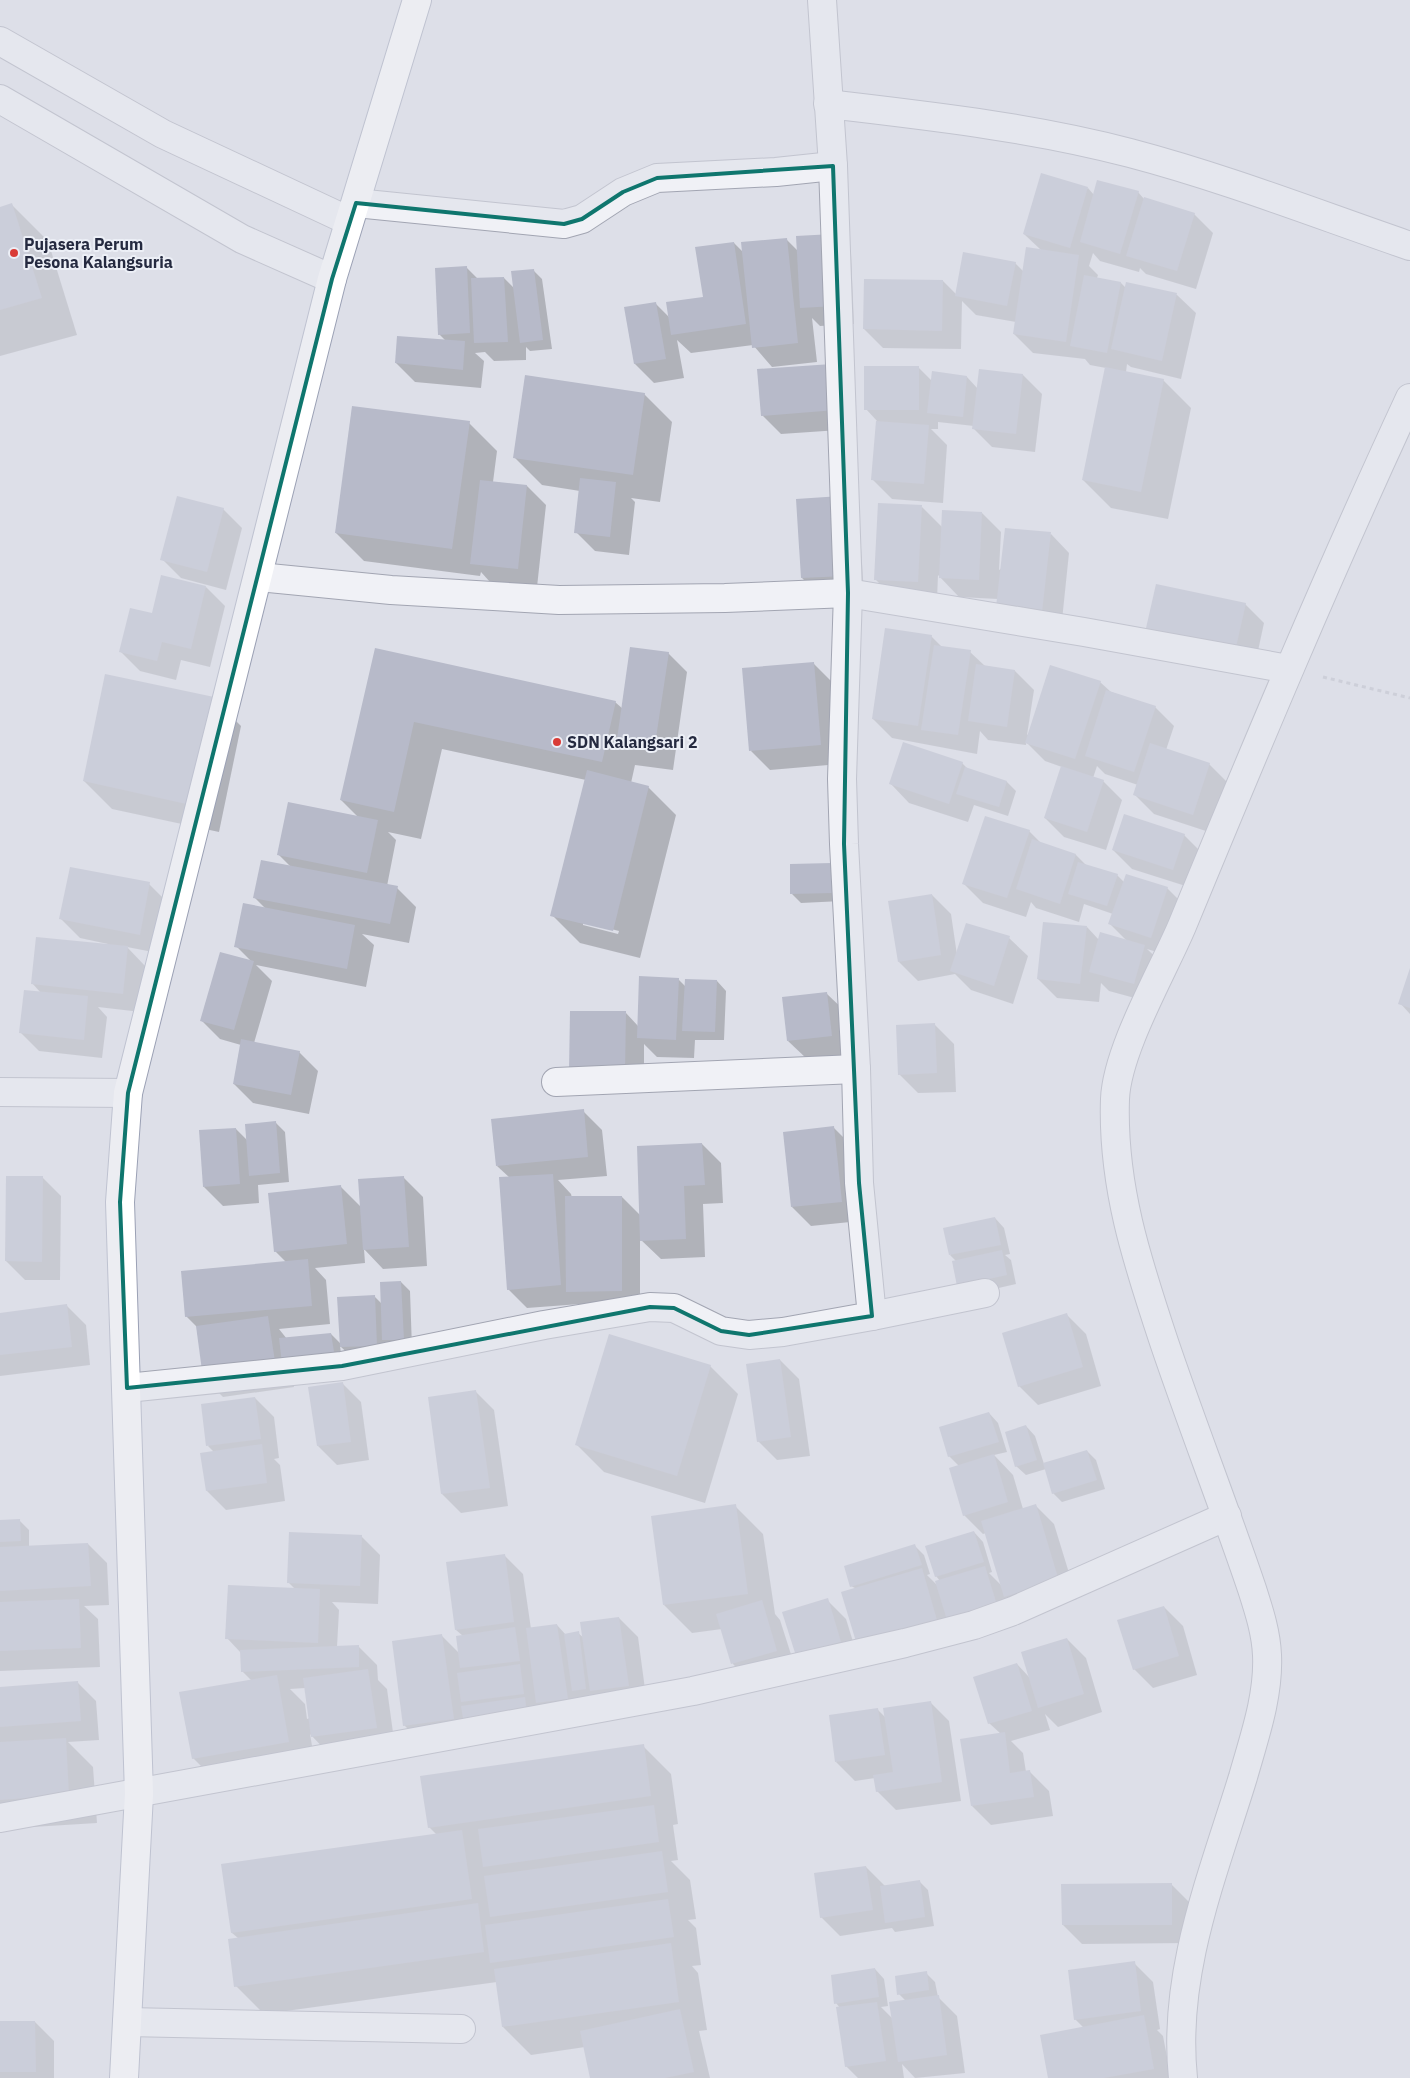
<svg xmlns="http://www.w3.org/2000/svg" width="1410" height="2078" viewBox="0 0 1410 2078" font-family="'IBM Plex Sans',sans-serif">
<rect width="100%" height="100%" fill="#dddfe8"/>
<g fill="#0003" fill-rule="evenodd">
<path d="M1088 188 1094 195 1138 192 1144 199 1194 214 1213 233 1196 289 1146 274 1140 268 1139 272 1100 261 1093 253 1089 266 1098 275 1097 278 1121 283 1126 288 1127 283 1177 295 1196 313 1181 379 1131 367 1127 364 1126 372 1163 380 1191 408 1168 519 1111 508 1083 480 1106 368 1090 365 1085 359 1033 353 1014 334 1016 322 976 315 962 301 961 349 883 348 864 329 943 281 957 295 1015 263 1024 272 1041 250 1024 234Z"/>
<path d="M12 205 48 241 77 335 0 356V208Z"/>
<path d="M832 235 851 254 854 324 820 326 812 318 817 362 772 367 753 345 691 353 677 340 684 378 654 383 635 364 626 308 655 303 669 317 704 298 734 243 744 253 786 239 798 251Z"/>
<path d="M466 267 478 279 504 278 515 289 533 270 542 279 552 349 530 351 526 347V360L494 361 485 352 475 353 484 361 481 388 415 382 396 363 446 341 439 334Z"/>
<path d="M832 365 854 429 781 434 762 415Z"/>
<path d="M919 368 932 381 967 377 978 389 1023 375 1042 394 1035 452 992 447 973 428 974 426 938 422V429H931L947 445 943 503 892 499 873 480 877 421 866 409Z"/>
<path d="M644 394 672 422 660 502 631 498 635 502 629 555 595 551 576 532 580 491 542 485 514 457Z"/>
<path d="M469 423 497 451 493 482 527 486 546 505 537 587 490 582 481 572 480 576 364 561 336 533Z"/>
<path d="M840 498 859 517 864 594 821 597 802 578Z"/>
<path d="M922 507 942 527 982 513 1001 532 999 570 1051 534 1069 553 1061 630 998 599 959 597 938 575 937 600 894 598 875 579Z"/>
<path d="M223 509 242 528 226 590 181 578 162 559Z"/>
<path d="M1156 585 1245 604 1264 623 1253 674Z"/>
<path d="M206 587 225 606 210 667 181 660 176 680 140 671 121 652 152 615Z"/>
<path d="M931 636 943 648 970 652 985 666 1015 671 1034 690 1027 735 1100 682 1111 692 1155 707 1174 726 1166 750 1209 764 1228 783 1212 833 1154 814 1135 795 1138 785 1105 774 1097 766 1093 778 1103 781 1122 800 1106 850 1064 837 1045 818 1062 767 1045 761 1026 742V745L988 740 980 731 977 754 892 738 873 719Z"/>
<path d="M376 650 615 702 623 709 668 653 687 672 673 770 635 765 631 783 648 787 676 815 640 958 580 943 552 915 586 780 442 749 421 839 388 832 396 840 387 886 397 888 416 907 409 943 362 934 374 945 366 987 256 965 272 981 254 1043 299 1052 318 1071 309 1114 253 1103 234 1084 241 1045 220 1039 201 1020 252 962 236 946 266 909 255 898 291 867 278 854 359 818 341 800ZM583 922 619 931 618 934 583 925Z"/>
<path d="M814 664 833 683 840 764 770 770 751 751Z"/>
<path d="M213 698 241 726 219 832 112 809 84 781Z"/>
<path d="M962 763 969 770 1007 782 1016 791 1008 816 974 805 968 822 909 803 891 784Z"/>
<path d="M1029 831 1042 844 1076 855 1087 866 1117 875 1124 882 1167 888 1186 907 1170 956 1147 949 1164 965 1153 1003 1109 991 1101 983 1099 1002 1057 998 1038 979 1087 927 1099 940 1127 941 1110 924 1113 914 1084 904 1079 922 1036 908 1031 902 1026 917 983 903 964 884Z"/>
<path d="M1184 835 1203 854 1192 888 1132 869 1113 850Z"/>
<path d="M832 864 842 901 801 903 792 894Z"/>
<path d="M149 884 168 903 158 953 127 947 146 967 141 1012 98 1007 107 1017 102 1058 39 1051 20 1032 41 993 32 983 108 946V944L80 938 61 919Z"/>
<path d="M932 895 951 914 957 955 1009 938 1028 956 1013 1004 971 990 955 974 918 981 899 962Z"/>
<path d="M1410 971V1014L1400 1003Z"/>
<path d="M678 979 686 987 717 981 726 991 724 1040H695L694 1058 657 1057 644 1044V1091L590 1090 626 1013 638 1026Z"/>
<path d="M827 994 846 1012 850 1054 807 1059 788 1041Z"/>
<path d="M935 1025 954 1044 956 1092 918 1093 899 1074Z"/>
<path d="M583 1111 602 1130 607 1176 558 1180 571 1194 572 1198 622 1197 641 1216 702 1144 721 1163 723 1203 703 1204 705 1257 661 1259 640 1239V1310H586L580 1304 527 1308 508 1289 510 1178 497 1166Z"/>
<path d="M276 1123 285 1132 289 1182 258 1185 259 1203 223 1206 204 1187 236 1129 247 1140Z"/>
<path d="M833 1127 852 1146 860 1221 811 1226 792 1207Z"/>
<path d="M42 1177 61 1196 60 1280H25L6 1261Z"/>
<path d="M404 1178 423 1197 427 1266 383 1269 364 1249 365 1263 315 1268 326 1280 330 1324 279 1329 287 1339 331 1334 341 1344 374 1296 382 1304 401 1282 410 1291 412 1348 360 1365 340 1346 343 1367 292 1373 294 1387 223 1397 204 1378 197 1327 186 1316 287 1263 275 1251 340 1186 362 1208Z"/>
<path d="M995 1218 1004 1228 1010 1254 1005 1255 1011 1260 1016 1284 968 1295 957 1262 950 1255Z"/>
<path d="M67 1306 86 1325 90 1365 0 1376V1314Z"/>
<path d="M1067 1315 1086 1334 1101 1386 1038 1405 1019 1386Z"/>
<path d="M780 1360 799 1379 810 1456 777 1460 758 1441Z"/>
<path d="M710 1366 738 1394 705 1503 604 1472 576 1444Z"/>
<path d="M342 1383 361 1402 369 1460 337 1465 318 1446Z"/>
<path d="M475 1391 494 1410 508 1506 461 1513 442 1494Z"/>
<path d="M255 1398 274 1417 279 1458 274 1459 280 1465 285 1501 226 1510 207 1491 214 1452 208 1446Z"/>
<path d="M989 1413 998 1423 1007 1452 994 1455 1013 1475 1023 1509 1035 1505 1054 1524 1077 1599 1024 1616 1007 1598 1015 1624 955 1639 851 1586 915 1546 924 1555 930 1574 927 1575 938 1586 940 1581 936 1576 974 1532 983 1542 992 1572 989 1573 1002 1586 986 1533 983 1534 964 1515 959 1466 949 1456Z"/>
<path d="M1026 1426 1035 1436 1044 1464 1087 1451 1096 1460 1105 1489 1062 1502 1053 1493 1046 1469 1026 1475 1016 1466Z"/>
<path d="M735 1506 763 1534 775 1614 780 1620 796 1670 751 1683 733 1664 722 1629 692 1633 664 1605Z"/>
<path d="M19 1520 29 1530V1547L88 1544 107 1563 109 1605 84 1606 98 1619 100 1667 0 1671V1521Z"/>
<path d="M361 1536 380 1555 378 1604 332 1602 339 1610 337 1647 358 1646 377 1665 378 1680 387 1689 395 1747 331 1756 310 1734 316 1769 221 1786 193 1758 251 1680 242 1671 241 1653 227 1638 296 1590 288 1582ZM305 1688 310 1718 307 1719 305 1704 290 1689Z"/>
<path d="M504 1555 523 1574 531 1629 557 1625 566 1635 578 1633 584 1638 619 1618 638 1637 647 1704 610 1710 594 1694 595 1698 423 1744 404 1725 442 1636 460 1654 463 1636 456 1630Z"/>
<path d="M827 1600 846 1619 859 1661 816 1674Z"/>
<path d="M1164 1607 1183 1626 1197 1675 1153 1688 1134 1669Z"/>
<path d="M1067 1639 1086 1658 1102 1712 1058 1727 1045 1714 1050 1730 1011 1741 1023 1753 1026 1772H1030L1049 1791 1053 1816 991 1825 972 1806 1001 1734 989 1723 1017 1664 1029 1677Z"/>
<path d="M77 1682 96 1701 99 1740 68 1742 93 1767 97 1823 0 1829V1688Z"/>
<path d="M930 1702 949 1721 961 1801 896 1810 877 1791 875 1778 855 1781 836 1762 878 1710 886 1718Z"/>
<path d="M643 1746 671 1774 678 1824 673 1825 678 1860 671 1861 690 1880 696 1919 688 1920 696 1928 701 1965 692 1966 698 1973 707 2030 699 2031 710 2078H591L585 2047 531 2055 503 2027 497 1982 264 2014 236 1986 238 1938 232 1933 223 1865 437 1835 429 1827Z"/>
<path d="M866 1867 885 1886 919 1881 928 1890 934 1926 895 1932 892 1928 840 1936 821 1917Z"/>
<path d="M1171 1884 1190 1903V1943L1082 1944 1063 1925Z"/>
<path d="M1134 1963 1153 1982 1160 2029 1157 2030 1163 2036 1171 2078H1049L1084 2028 1075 2019Z"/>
<path d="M875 1969 884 1979 888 2006 881 2007 893 2019 906 2001 899 1994 926 1973 935 1982 938 1997 957 2016 965 2073 915 2078 902 2064 904 2078H858L846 2066 840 2008 836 2003Z"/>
<path d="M0 2022H35L54 2041V2078H0Z"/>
</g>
<g fill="#b7bac9">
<path d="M1041 173 1088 187 1070 248 1023 234Z"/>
<path d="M1097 180 1139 191 1120 254 1080 242Z"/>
<path d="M1144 197 1195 213 1177 271 1126 256Z"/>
<path d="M12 203 42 298 0 310V207Z"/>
<path d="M833 234 836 306 800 308 796 236Z"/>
<path d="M787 238 798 343 752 348 741 242Z"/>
<path d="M734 242 746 324 671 335 666 302 703 297 695 247Z"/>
<path d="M1026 247 1079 255 1066 342 1013 334Z"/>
<path d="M963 252 1016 262 1007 306 955 296Z"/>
<path d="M467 266 470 333 438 335 435 268Z"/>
<path d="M534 269 543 340 520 343 511 271Z"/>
<path d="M1084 275 1121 282 1107 353 1070 346Z"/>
<path d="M504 277 508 342 474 343 471 278Z"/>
<path d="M864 279 943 280 942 331 863 329Z"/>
<path d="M1126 282 1177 293 1162 361 1111 349Z"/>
<path d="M656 302 666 359 634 364 624 307Z"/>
<path d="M397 336 465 341 463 370 395 363Z"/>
<path d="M832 364 836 410 761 416 757 369Z"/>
<rect x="864" y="366" width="55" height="44"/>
<path d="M1105 367 1164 379 1141 492 1082 480Z"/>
<path d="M979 369 1023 374 1016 434 972 429Z"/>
<path d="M932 371 967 376 963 417 927 413Z"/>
<path d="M525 375 645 393 633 475 513 458Z"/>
<path d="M352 406 470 421 452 549 335 533Z"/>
<path d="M876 421 929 425 924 484 871 480Z"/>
<path d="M580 478 616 482 610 537 574 533Z"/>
<path d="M480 480 527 485 518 569 470 564Z"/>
<path d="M177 496 224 508 207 572 160 560Z"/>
<path d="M841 496 846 576 801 578 796 499Z"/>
<path d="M878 503 922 505 918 582 874 580Z"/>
<path d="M942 510 982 512 979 580 939 578Z"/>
<path d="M1005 528 1051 532 1042 612 996 607Z"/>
<path d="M161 575 206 586 191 649 162 642 157 661 119 652 130 608 152 613Z"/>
<path d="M1156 584 1246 603 1234 656 1144 637Z"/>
<path d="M885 628 932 635 918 726 872 719Z"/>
<path d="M934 645 971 650 958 735 921 730Z"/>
<path d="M630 647 669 652 654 751 616 746Z"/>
<path d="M375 648 616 701 602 762 414 722 394 812 340 800Z"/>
<path d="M814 662 821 745 749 751 742 668Z"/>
<path d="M976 664 1015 670 1007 727 968 721Z"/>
<path d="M1050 665 1101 681 1075 759 1025 743Z"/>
<path d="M105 674 214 697 191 805 83 781Z"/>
<path d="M1106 690 1156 706 1134 772 1085 756Z"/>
<path d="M903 742 963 762 949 804 889 784Z"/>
<path d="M1150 743 1210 763 1193 815 1133 795Z"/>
<path d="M1061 766 1104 780 1087 832 1044 818Z"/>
<path d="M965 767 1007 781 999 807 956 794Z"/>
<path d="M587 770 649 786 613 931 550 916Z"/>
<path d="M288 802 378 820 367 873 277 855Z"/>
<path d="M1124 814 1185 834 1173 870 1112 850Z"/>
<path d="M985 816 1030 830 1007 898 962 884Z"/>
<path d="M1032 839 1076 854 1060 904 1016 889Z"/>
<path d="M261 860 398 886 390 924 253 898Z"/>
<path d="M1078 862 1118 874 1107 906 1068 894Z"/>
<path d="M832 863 833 893 790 894V864Z"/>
<path d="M70 867 150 882 140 935 59 919Z"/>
<path d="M1126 874 1168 887 1151 938 1108 924Z"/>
<path d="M932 894 941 955 898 962 888 901Z"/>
<path d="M243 903 355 925 347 969 234 947Z"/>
<path d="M1043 922 1087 926 1080 984 1037 979Z"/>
<path d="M966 923 1010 936 994 986 950 971Z"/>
<path d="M1100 932 1145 945 1134 984 1089 972Z"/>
<path d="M36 937 128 946 123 994 31 984Z"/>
<path d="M220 952 254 961 234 1030 200 1021Z"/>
<path d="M1410 968V1008L1398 1004Z"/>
<path d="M639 976 679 978 676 1040 637 1038Z"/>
<path d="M685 979 717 980 715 1032 682 1031Z"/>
<path d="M24 990 88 996 84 1040 19 1033Z"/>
<path d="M827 992 832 1036 787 1041 782 997Z"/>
<path d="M570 1011H626L625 1072H569Z"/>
<path d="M935 1023 937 1073 898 1075 896 1025Z"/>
<path d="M241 1039 300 1051 291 1095 233 1084Z"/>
<path d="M584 1109 588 1157 496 1166 491 1119Z"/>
<path d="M276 1121 280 1173 249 1176 245 1124Z"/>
<path d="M834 1126 842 1202 791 1207 783 1132Z"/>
<path d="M236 1128 240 1184 203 1187 199 1130Z"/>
<path d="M702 1143 705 1185 684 1186 686 1239 640 1241 637 1146Z"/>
<path d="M553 1174 561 1285 507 1290 499 1177Z"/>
<path d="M6 1176H43L42 1262 5 1261Z"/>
<path d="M404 1176 409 1247 363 1250 358 1179Z"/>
<path d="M341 1185 347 1244 274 1252 268 1193Z"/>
<path d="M565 1196H622V1291L566 1292Z"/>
<path d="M995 1217 1001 1245 949 1255 943 1228Z"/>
<path d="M1002 1250 1007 1275 957 1286 952 1261Z"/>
<path d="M308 1259 312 1306 185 1317 181 1271Z"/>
<path d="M401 1281 404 1340H382L380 1282Z"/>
<path d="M375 1295 377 1346 340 1347 337 1297Z"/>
<path d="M67 1304 72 1347 0 1355V1313Z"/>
<path d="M1067 1313 1083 1367 1018 1387 1002 1333Z"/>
<path d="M268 1316 276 1368 203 1378 196 1326Z"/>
<path d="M331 1333 335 1358 282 1364 279 1338Z"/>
<path d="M609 1334 711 1365 677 1476 575 1445Z"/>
<path d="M780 1359 791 1437 757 1442 746 1364Z"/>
<path d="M343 1382 351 1442 317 1446 308 1387Z"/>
<path d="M476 1390 490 1488 441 1494 428 1397Z"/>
<path d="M255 1397 261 1439 206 1446 201 1404Z"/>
<path d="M989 1412 999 1442 948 1457 939 1427Z"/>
<path d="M1026 1425 1037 1460 1015 1467 1005 1432Z"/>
<path d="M262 1444 267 1483 206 1491 200 1453Z"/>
<path d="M1087 1450 1097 1480 1052 1494 1043 1463Z"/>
<path d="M994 1454 1008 1502 963 1516 949 1468Z"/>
<path d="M736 1504 748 1594 663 1605 651 1516Z"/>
<path d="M1036 1504 1059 1581 1004 1597 981 1521Z"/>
<path d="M20 1519 21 1541 0 1542V1520Z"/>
<path d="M974 1531 984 1562 935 1577 925 1546Z"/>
<path d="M289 1532 362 1535 360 1586 287 1583Z"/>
<path d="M88 1543 91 1586 0 1591V1547Z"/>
<path d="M915 1544 922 1565 850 1587 844 1566Z"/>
<path d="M505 1554 514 1622 455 1630 446 1562Z"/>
<path d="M985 1566 997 1605 947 1620 935 1581Z"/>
<path d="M922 1568 937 1620 857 1645 841 1592Z"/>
<path d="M228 1585 320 1589 318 1643 225 1639Z"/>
<path d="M828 1598 841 1642 796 1656 782 1612Z"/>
<path d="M79 1599 81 1648 0 1651V1602Z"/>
<path d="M762 1600 777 1651 731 1664 716 1614Z"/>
<path d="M1164 1606 1179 1656 1133 1670 1117 1620Z"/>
<path d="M619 1617 629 1686 590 1691 580 1622Z"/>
<path d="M557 1624 568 1699 536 1703 526 1628Z"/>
<path d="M515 1627 520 1661 460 1668 456 1636Z"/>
<path d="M579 1631 586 1689 572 1691 564 1634Z"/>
<path d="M442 1634 454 1719 403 1726 392 1641Z"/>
<path d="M1067 1638 1084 1694 1038 1708 1021 1652Z"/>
<path d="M359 1645V1667L241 1672 240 1650Z"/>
<path d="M1017 1663 1032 1711 988 1724 973 1677Z"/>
<path d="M520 1664 524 1694 461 1702 457 1673Z"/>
<path d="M368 1669 377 1728 311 1737 303 1678Z"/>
<path d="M277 1675 289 1742 192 1759 179 1692Z"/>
<path d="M78 1681 81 1721 0 1727V1687Z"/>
<path d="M525 1697 527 1715 464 1724 461 1706Z"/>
<path d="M931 1701 942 1782 876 1792 873 1775 893 1772 883 1708Z"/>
<path d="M878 1708 885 1755 835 1762 829 1715Z"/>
<path d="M1005 1732 1010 1773 1030 1770 1034 1797 971 1806 960 1739Z"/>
<path d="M66 1738 69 1795 0 1800V1742Z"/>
<path d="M644 1744 651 1796 428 1828 420 1776Z"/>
<path d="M654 1805 659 1842 483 1867 478 1829Z"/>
<path d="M462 1830 472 1899 231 1933 221 1864Z"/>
<path d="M662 1851 668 1892 490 1917 484 1876Z"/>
<path d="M866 1866 873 1910 820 1918 814 1873Z"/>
<path d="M920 1880 925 1917 885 1923 880 1886Z"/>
<path d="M1172 1883V1925H1062L1061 1884Z"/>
<path d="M668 1899 674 1937 490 1963 485 1925Z"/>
<path d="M478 1903 484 1952 234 1987 228 1939Z"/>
<path d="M671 1943 679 2002 502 2027 494 1969Z"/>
<path d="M1135 1961 1141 2011 1074 2020 1068 1970Z"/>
<path d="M875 1968 879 1997 834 2004 831 1975Z"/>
<path d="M927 1971 929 1990 897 1995 895 1976Z"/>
<path d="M939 1995 947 2055 898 2062 889 2002Z"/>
<path d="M877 2002 886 2061 845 2067 836 2007Z"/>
<path d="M680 2009 694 2072 665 2078H590L580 2031Z"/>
<path d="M1144 2015 1154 2069 1104 2078H1048L1040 2035Z"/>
<path d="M0 2021H35L36 2072H0Z"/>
</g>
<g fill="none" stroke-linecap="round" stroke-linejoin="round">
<g stroke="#a2a5b2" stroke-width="30">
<g id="minor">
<path d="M0 41 163 134 349 221"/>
<path d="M0 99 242 239 332 279"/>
<path d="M828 104C929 116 1031 127 1130 153 1225 178 1317 214 1410 246"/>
<path d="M356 203 564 224 582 219 623 192 657 178 776 172 833 166"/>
<path d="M259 577 391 590 559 600 725 598 848 593 1084 632 1288 669"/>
<path d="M556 1082 856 1069"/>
<path d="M0 1092 128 1093"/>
<path d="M872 1316 985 1293"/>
<path d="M127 1388 342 1366 544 1325 650 1307 674 1308 721 1331 749 1335 783 1332 872 1316 859 1183 856 1069 844 844 842 779 848 593 833 166 822 0"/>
<path d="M0 1818 693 1691 905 1643 974 1625 1013 1611 1227 1516"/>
<path d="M127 2022 461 2029"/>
<path d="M1183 2078C1172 1973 1213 1875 1243 1777 1254 1738 1269 1696 1267 1655 1266 1632 1259 1611 1252 1589 1224 1506 1192 1425 1164 1342 1137 1261 1112 1185 1115 1099 1117 1050 1162 973 1182 926 1255 749 1329 572 1410 398"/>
</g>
</g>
<g stroke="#9ba1b5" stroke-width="30">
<path id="primary" d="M124 2078 139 1794 120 1202 128 1093 332 279 417 0"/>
</g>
<path stroke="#bbbdc7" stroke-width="3" stroke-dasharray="4 4" stroke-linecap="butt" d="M1323 677 1410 698"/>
<use href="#minor" stroke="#f0f1f6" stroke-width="28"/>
<use href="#primary" stroke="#fff" stroke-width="28"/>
</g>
<path d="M0 0H1410V2078H0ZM833 166 848 593 844 844 859 1183 872 1316 749 1335 721 1331 674 1308 650 1307 342 1366 127 1388 120 1202 128 1093 332 279 356 203 564 224 582 219 623 192 657 178Z" fill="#dddfe8" fill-opacity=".55" fill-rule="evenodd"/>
<path fill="none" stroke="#0f766e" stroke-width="4" stroke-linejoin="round" d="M833 166 848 593 844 844 859 1183 872 1316 749 1335 721 1331 674 1308 650 1307 342 1366 127 1388 120 1202 128 1093 332 279 356 203 564 224 582 219 623 192 657 178Z"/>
<g fill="#d93b36" stroke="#eceff6" stroke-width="2">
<circle cx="14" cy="253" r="5"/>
<circle cx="557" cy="742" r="5"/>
</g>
<g text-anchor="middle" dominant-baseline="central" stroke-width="4" stroke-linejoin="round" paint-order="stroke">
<g font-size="16" font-weight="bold" fill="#252a40" stroke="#eceff6" text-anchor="start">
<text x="24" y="244">Pujasera Perum<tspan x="24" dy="18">Pesona Kalangsuria</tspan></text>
<text x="567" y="742">SDN Kalangsari 2</text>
</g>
</g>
</svg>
